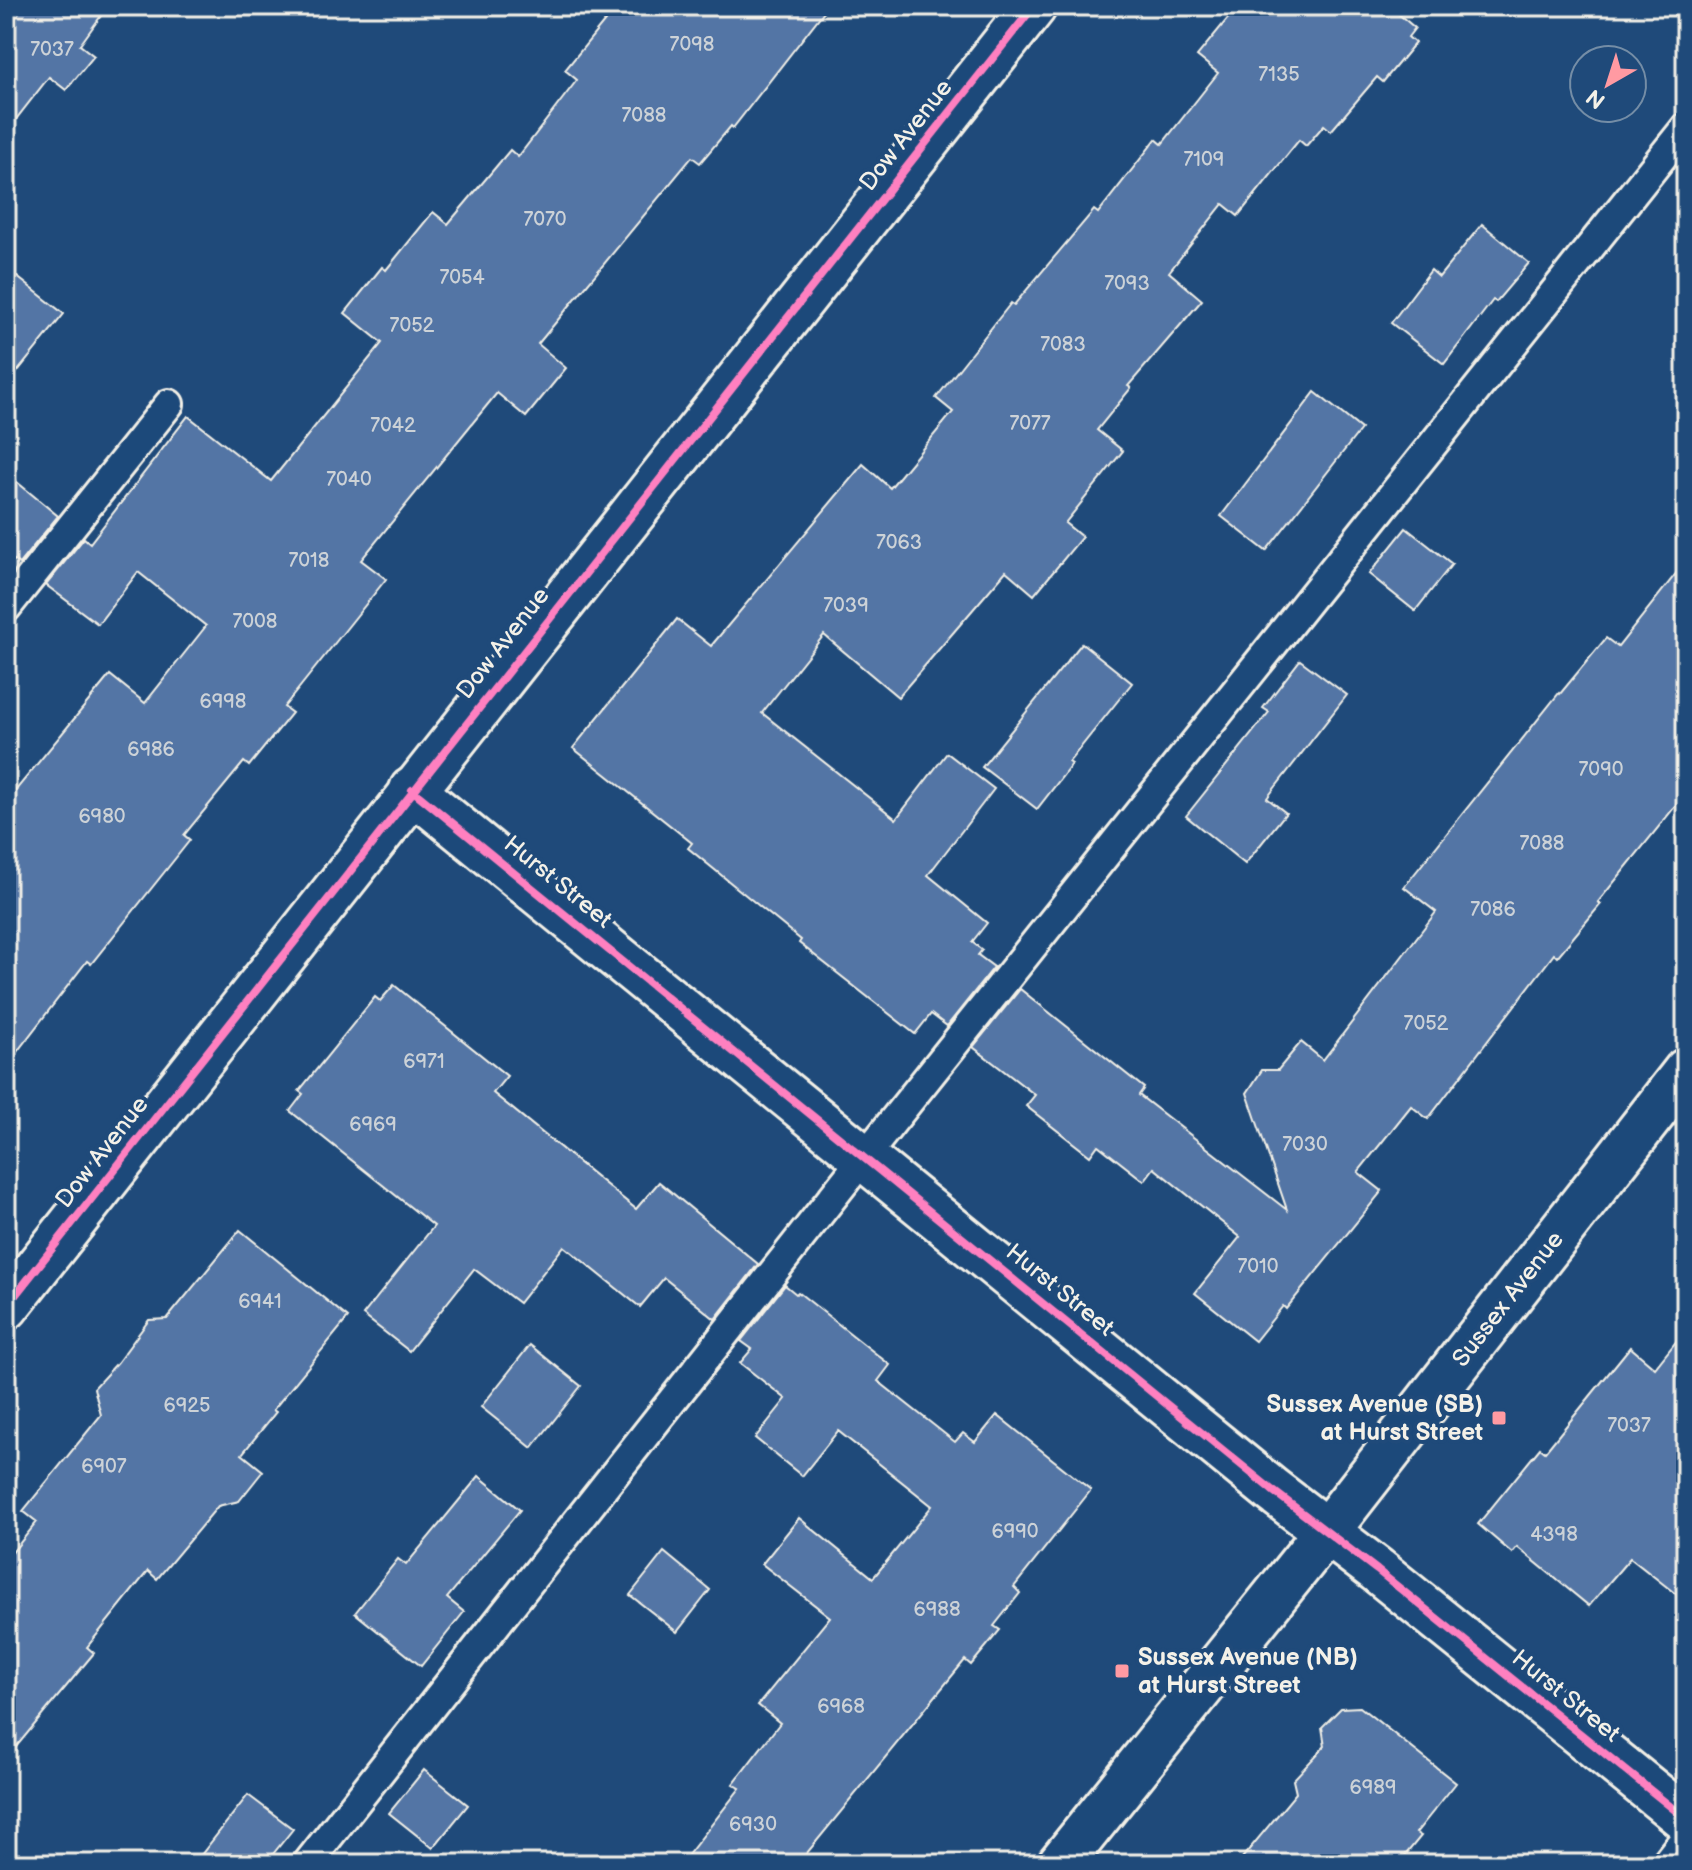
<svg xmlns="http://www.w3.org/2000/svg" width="1692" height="1870" viewBox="0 0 1692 1870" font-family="'Balsamiq Sans',sans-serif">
<rect width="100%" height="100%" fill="#1f4a7a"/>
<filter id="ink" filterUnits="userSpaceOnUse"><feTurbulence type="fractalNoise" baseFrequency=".0125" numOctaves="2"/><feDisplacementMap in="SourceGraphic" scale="16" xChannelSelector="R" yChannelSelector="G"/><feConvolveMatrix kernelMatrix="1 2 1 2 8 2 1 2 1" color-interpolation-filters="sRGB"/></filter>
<g filter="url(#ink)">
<g fill="#5275a5" stroke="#f4f1e8" stroke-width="2">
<path d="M6 6H108L80 45 94 56 66 90 49 77 6 132Z"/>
<path d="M617 6H828L733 128 731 126 700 163 692 157 538 344 566 368 526 417 497 393 361 560 386 579 284 707 292 713 249 766 244 762 184 835 190 840 91 964 87 961 6 1066V802L110 675 145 703 206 626 138 572 98 624 46 585 84 538 90 543 188 416 271 481 382 343 345 313 382 267 386 270 433 212 448 224 510 150 518 157 577 80 565 70Z"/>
<path d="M1238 6H1389L1415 28 1408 37 1415 43 1383 82 1377 77 1331 131 1324 125 1306 146 1299 140 1238 216 1223 204 1169 272 1202 300 1128 386 1131 388 1097 430 1123 451 1065 523 1082 537 1034 595 1006 571 898 697 824 635 762 713 896 819 947 753 994 789 928 875 987 923 972 942 982 950 978 955 994 967 947 1026 931 1014 915 1034 799 943 801 940 688 848 692 843 573 748 677 619 711 646 863 464 890 488 953 412 936 398 1011 303 1014 305 1094 210 1098 213 1156 139 1162 144 1218 73 1197 56Z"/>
<path d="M1482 224 1529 263 1496 302 1493 300 1444 364 1391 323 1431 270 1439 277Z"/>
<path d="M6 268 64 314 6 386Z"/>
<path d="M1315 392 1361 429 1266 551 1221 516Z"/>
<path d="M6 473 58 516 19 564 6 554Z"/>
<path d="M1406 528 1452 564 1415 611 1369 574Z"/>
<path d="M1686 561V793L1598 902 1601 904 1557 957 1554 954 1428 1119 1411 1106 1358 1172 1382 1191 1286 1309 1283 1306 1255 1341 1195 1293 1240 1237 1154 1168 1144 1181 1098 1145 1090 1156 1026 1106 1035 1095 973 1047 1020 989 1144 1088 1139 1095 1287 1210 1247 1093 1262 1070H1278L1301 1042 1323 1060 1436 912 1404 887 1559 693 1560 694 1606 638 1618 647Z"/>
<path d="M1082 643 1132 683 1069 762 1072 764 1037 809 982 767Z"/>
<path d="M1300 660 1347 695 1267 798 1286 813 1245 864 1186 816 1269 712 1263 708Z"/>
<path d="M394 985 507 1076 493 1093 636 1209 659 1182 758 1264 715 1319 664 1278 640 1307 564 1246 519 1303 474 1269 409 1351 363 1315 434 1226 290 1111 303 1094 299 1091 375 997 380 1001Z"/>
<path d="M240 1230 348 1318 273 1410 276 1412 242 1454 263 1471 239 1501 218 1506 157 1579 148 1571 87 1647 94 1653 6 1759V1560L37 1522 23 1511 101 1415 94 1388 117 1363 149 1320 167 1319Z"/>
<path d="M785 1285 796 1294 798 1292 890 1365 878 1381 955 1442 963 1433 975 1442 997 1415 1091 1490 1014 1587 1020 1593 994 1626 1000 1630 971 1665 965 1660 798 1864H681L740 1788 733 1784 780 1723 758 1705 830 1617 762 1564 799 1518 873 1578 932 1506 838 1431 802 1476 755 1438 786 1399 740 1363 752 1349 741 1341Z"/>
<path d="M1686 1329V1602L1630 1558 1589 1606 1517 1547 1512 1553 1478 1524 1540 1448 1545 1452 1630 1347 1655 1368Z"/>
<path d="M530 1345 581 1386 532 1448 481 1407Z"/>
<path d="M479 1476 520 1510 447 1598 464 1612 421 1666 355 1613 398 1559 406 1565Z"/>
<path d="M664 1552 710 1590 677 1632 630 1595Z"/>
<path d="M1360 1707 1456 1783 1416 1833 1421 1836 1398 1864H1237L1296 1793 1293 1780 1325 1746 1322 1727 1341 1708Z"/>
<path d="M424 1770 468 1805 433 1848 389 1813Z"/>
<path d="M248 1795 293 1829 265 1864H194Z"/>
</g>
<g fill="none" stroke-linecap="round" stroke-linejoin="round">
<g stroke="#f4f1e8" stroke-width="34">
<g id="service">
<path d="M6 608 169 404"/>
<path d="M307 1864 865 1156 1686 127"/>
<path d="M1665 1864 1686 1837"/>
</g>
</g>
<g stroke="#f4f1e8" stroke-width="50">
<g id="minor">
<path d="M412 790 1272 1490 1377 1570 1686 1819"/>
<path d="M6 1307 1034 6"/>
</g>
</g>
<g stroke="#f4f1e8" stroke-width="50">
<path id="tertiary" d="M1060 1864 1327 1531 1686 1071"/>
</g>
<use href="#service" stroke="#1f4a7a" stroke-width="28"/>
<use href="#minor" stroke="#1f4a7a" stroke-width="44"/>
<use href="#tertiary" stroke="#1f4a7a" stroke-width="44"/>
<g stroke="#1f4a7a" stroke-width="13">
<g id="cycleway">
<path d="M412 790 1272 1490 1377 1570 1686 1819"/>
<path d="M6 1307 1034 6"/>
</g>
</g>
<use href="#cycleway" stroke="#ff80c0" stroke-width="8"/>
</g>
</g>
<g fill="#ff9aa2" stroke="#1f4a7a" stroke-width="3">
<rect x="1491" y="1410" width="16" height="16" rx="4"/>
<rect x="1114" y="1663" width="16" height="16" rx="4"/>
</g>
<g text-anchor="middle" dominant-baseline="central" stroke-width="8" stroke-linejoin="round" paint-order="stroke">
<g font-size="20" fill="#ccd2d7">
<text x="692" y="45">7098</text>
<text x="52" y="50">7037</text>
<text x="1279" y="75">7135</text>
<text x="644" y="116">7088</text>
<text x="1204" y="160">7109</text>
<text x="545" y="220">7070</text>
<text x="462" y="278">7054</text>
<text x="1127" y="284">7093</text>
<text x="412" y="326">7052</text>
<text x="1063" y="345">7083</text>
<text x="1030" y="424">7077</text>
<text x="393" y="426">7042</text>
<text x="349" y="480">7040</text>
<text x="899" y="543">7063</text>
<text x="309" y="561">7018</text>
<text x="846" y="606">7039</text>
<text x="255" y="622">7008</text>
<text x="223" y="702">6998</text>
<text x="151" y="750">6986</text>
<text x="1601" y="770">7090</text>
<text x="102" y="817">6980</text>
<text x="1542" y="844">7088</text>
<text x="1493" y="910">7086</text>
<text x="1426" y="1024">7052</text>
<text x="424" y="1062">6971</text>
<text x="373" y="1125">6969</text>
<text x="1305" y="1145">7030</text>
<text x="1258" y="1267">7010</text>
<text x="260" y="1302">6941</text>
<text x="187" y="1406">6925</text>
<text x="1629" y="1426">7037</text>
<text x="104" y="1467">6907</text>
<text x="1015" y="1532">6990</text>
<text x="1554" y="1535">4398</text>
<text x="937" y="1610">6988</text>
<text x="841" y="1707">6968</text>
<text x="1373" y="1788">6989</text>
<text x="753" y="1825">6930</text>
</g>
<g font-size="24" fill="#f4f1e8" stroke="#1f4a7a">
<text transform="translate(906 135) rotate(-52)">Dow Avenue</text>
<text transform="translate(503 643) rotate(-52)">Dow Avenue</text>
<text transform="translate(558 882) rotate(39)">Hurst Street</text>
<text transform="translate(102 1152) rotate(-52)">Dow Avenue</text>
<text transform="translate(1060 1290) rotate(39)">Hurst Street</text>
<text transform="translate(1508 1299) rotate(-52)">Sussex Avenue</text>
<text transform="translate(1566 1696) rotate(39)">Hurst Street</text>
</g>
<g font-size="24" font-weight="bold" fill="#f4f1e8" stroke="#1f4a7a" text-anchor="end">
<text x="1483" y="1404">Sussex Avenue (SB)<tspan x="1483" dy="28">at Hurst Street</tspan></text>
<text x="1138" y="1657" text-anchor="start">Sussex Avenue (NB)<tspan x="1138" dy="28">at Hurst Street</tspan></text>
</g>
</g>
<rect width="1692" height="1870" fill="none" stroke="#1f4a7a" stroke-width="32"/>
<rect x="16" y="16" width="1660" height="1838" fill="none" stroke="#f4f1e8" stroke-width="3" filter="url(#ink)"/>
<g transform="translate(1608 84) rotate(219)"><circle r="38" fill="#1f4a7a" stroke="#748da6" stroke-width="2"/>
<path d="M0-6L14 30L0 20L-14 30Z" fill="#ff9aa2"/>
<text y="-12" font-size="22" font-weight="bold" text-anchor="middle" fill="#f4f1e8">N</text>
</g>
</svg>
